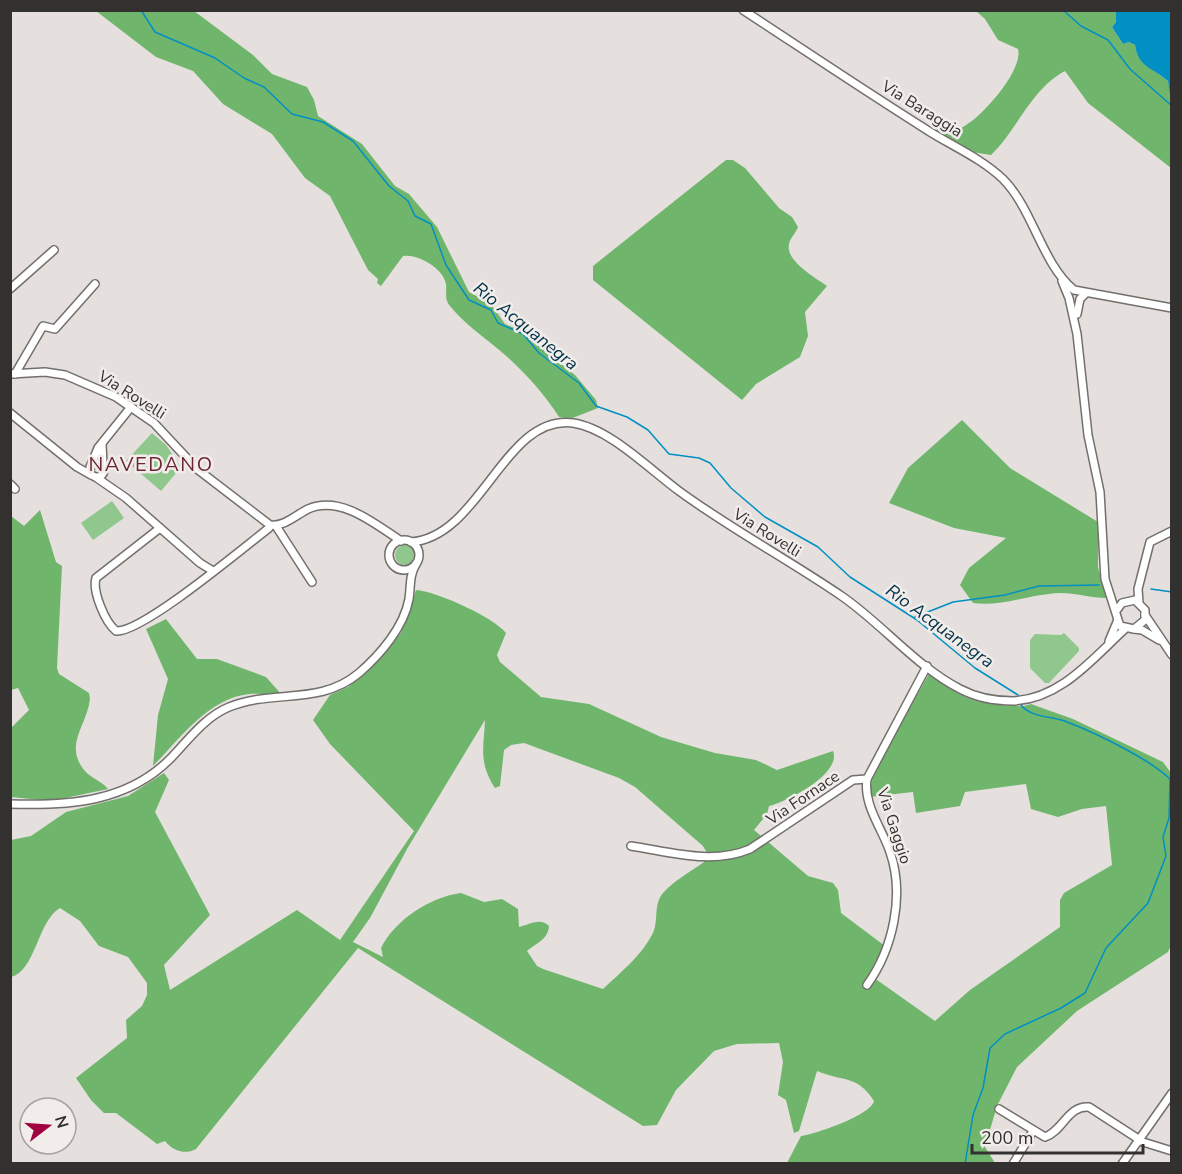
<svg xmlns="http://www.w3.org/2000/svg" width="1182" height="1174" viewBox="0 0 1182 1174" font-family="'Nunito Sans',sans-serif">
<rect width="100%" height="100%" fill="#e5e0dd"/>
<g fill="#8fc78c">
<path d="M152 433 166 445 181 467 161 491 126 461Z"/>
<path d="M112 501 124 518 93 540 81 523Z"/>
<circle cx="405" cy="555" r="10"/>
<path d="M1064 633 1079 648V651L1049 683H1045L1030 668V640L1035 634 1061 635Z"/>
</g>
<g fill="#6fb66c" fill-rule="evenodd">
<path d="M96 11H194L253 55 272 74 307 87 314 100 318 116 362 144 395 186 409 194 437 227 469 292 491 304 505 324 519 330 575 375 596 400 598 408 570 419 559 417C544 393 520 367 498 349 481 335 464 323 450 306 444 298 447 293 446 284 443 268 418 254 403 256L381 286 377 283 378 279 368 270 330 196 305 178 272 134 223 104 193 71 156 57Z"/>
<path d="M976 11H1116V22L1112 27 1123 44 1129 42 1135 45C1138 66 1155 69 1168 81L1172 101 1171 168 1088 103 1065 71C1031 89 1018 129 991 155L972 152 929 133C940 124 949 132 961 128 980 120 1024 70 1018 49L998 40 985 19Z"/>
<path d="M726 160H733L745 168 779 208 792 217 798 227C796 233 790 238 789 244 785 261 816 278 827 286L805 312 808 336 800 357 756 384 742 400 593 280V266Z"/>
<path d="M962 420 1010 468 1098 522V567L1107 598C1091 598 1076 593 1060 593 1030 594 1002 607 973 603L960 585 969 568 1006 538 954 528 889 503 908 468Z"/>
<path d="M40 510 56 562 62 566 57 668 59 674 89 693 90 699C87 726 63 745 85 771 92 779 102 781 108 789L51 801 11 797V728L29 710 18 688 11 690V516L24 526Z"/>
<path d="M416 590C436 591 495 618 506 633L497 655 500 662 541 697 589 704 661 737 715 753 756 760 777 770 833 751C842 774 786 802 769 806L767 814 754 830 808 876 833 883 838 890 841 913 885 946 870 975 935 1021 970 990 1060 927V900L1064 893 1112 865 1106 806 1082 809 1058 817 1031 809 1026 784 965 792 960 806 916 813 913 792 869 797 874 769 929 674C962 698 971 703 1012 706 1020 706 1023 707 1031 704L1073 719 1163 762 1171 773 1172 943 1168 952 1077 1011 1017 1067 997 1106 985 1147 995 1163H787L801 1136C816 1134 871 1115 874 1101 857 1074 842 1082 817 1071L799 1131 794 1133 786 1100 778 1095 783 1062 779 1043 737 1044 714 1051 676 1090 657 1125 643 1126 358 948 196 1149C185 1155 173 1151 165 1141L157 1144 116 1113H104L91 1100 76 1078 127 1038 126 1020 142 1006 147 995V983L128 957 99 946 80 921 60 908C38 920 35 972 11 977V840L31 836 66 812 128 796 164 773 169 780 155 812 210 915 164 965 170 990 297 910 340 940 414 831 330 744 313 720 330 695 348 687 367 672 401 633ZM485 720C484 747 478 762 495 788L500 786 504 750 511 745 524 743 619 778 635 787 703 846 707 853 704 862C690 872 675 880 663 893 653 905 659 919 653 933 642 955 621 972 603 989L543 969 537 966 527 951C536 943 548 940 549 926 540 917 529 925 519 927L518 909 502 899 484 902 461 893C430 897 395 920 381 948L383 957 353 942 370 918 407 849Z"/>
<path d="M166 619 197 659H217L266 677 282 695C271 695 259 693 249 694 208 698 179 740 153 766L158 715 168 679 146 629Z"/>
</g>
<path fill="#028fc3" d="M1116 11H1171V101L1168 81C1154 68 1138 68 1135 45L1129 42 1123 44 1112 27 1116 22Z"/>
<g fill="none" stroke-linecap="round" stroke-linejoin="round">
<g stroke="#028fc3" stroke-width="1.5">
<path d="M141 10 155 32 215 58 244 78 264 87 292 114 323 122 353 141 389 186 408 201 415 216 431 224 446 265 469 300 491 310 498 323 523 334 539 353 579 383 596 406 627 417 648 430 669 454 699 458 710 463 731 488 765 517 818 547 850 577 917 620 975 668 1018 695"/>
<path d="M1063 10 1081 26 1108 40 1130 69 1172 106"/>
<path d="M1151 589 1172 592"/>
<path d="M915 617 953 602 1005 595 1039 586 1099 585"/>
<path d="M1021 705C1031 718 1053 716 1067 722 1096 733 1152 760 1172 781"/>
<path d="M965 1164 973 1115 983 1088 990 1048 1005 1034 1061 1008 1085 993 1106 948 1148 903 1166 856 1163 837 1169 818 1170 779"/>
</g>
<g stroke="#736f6c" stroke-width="10">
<g id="minor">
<path d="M743 10C804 50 865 91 927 130 952 146 981 158 1003 179 1033 209 1042 264 1074 290L1172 308"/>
<path d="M1062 281 1069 298 1077 334 1088 435 1100 492 1105 579 1120 626 1134 629 1145 620V610L1135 600 1122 603 1116 611"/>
<path d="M10 289 54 250"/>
<path d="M1077 314 1080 299 1086 293"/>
<path d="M10 374 45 372 65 375 116 397 154 423 197 469 270 525C284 527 296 515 308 509 341 495 375 524 401 541"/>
<path d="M15 374 43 326 55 329 95 284"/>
<path d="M10 413 77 467 91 475"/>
<path d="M102 444 103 465"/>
<circle cx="97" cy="470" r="7"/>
<path d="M90 467 98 448 131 407"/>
<path d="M97 478 126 498 200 563 213 571"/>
<path d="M10 484 15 489"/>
<path d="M276 526 312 582"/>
<path d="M160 528 96 578C92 591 105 622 116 631 142 633 243 548 269 528L270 525"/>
<circle cx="404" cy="555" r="15"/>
<path d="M411 542C481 537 504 414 573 423 609 428 649 469 679 491 731 529 789 560 843 597 883 625 917 667 960 689 977 698 995 701 1013 701 1061 699 1093 658 1125 629"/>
<path d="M1139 603 1138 589 1150 542 1172 531"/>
<path d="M1145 615 1172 655"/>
<path d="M1134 629 1142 630 1159 640"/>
<path d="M1109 641 1117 622"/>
<path d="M10 804C69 806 128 802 171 758 189 739 205 717 229 707 272 689 320 706 359 673 380 655 404 627 409 599 411 586 409 576 416 564"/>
<path d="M631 846C671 852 712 865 750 849L853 780 867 779"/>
<path d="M867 985C893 949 905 895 890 852 882 828 863 805 867 779L927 666"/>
<path d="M999 1109 1045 1137C1063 1131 1068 1105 1089 1107L1143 1142 1172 1151"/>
<path d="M1013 1164 1033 1131"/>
<path d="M1122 1164 1172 1093"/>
</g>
</g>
<use href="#minor" stroke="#fff" stroke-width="7"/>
</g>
<g text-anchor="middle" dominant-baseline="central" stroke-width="5" stroke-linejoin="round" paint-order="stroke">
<g font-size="16" fill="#32312f" stroke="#f2edea">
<text transform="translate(922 109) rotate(32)">Via Baraggia</text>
<text transform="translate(132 395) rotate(32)">Via Rovelli</text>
<text transform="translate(767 533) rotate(32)">Via Rovelli</text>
<text transform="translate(803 798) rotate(-34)">Via Fornace</text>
<text transform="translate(894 826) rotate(72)">Via Gaggio</text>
</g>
<g font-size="18" font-style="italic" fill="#01344a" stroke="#f2edea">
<text transform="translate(526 326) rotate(39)">Rio Acquanegra</text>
<text transform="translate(940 626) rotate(36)">Rio Acquanegra</text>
</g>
<g font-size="20" letter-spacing="1.5" fill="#6c2636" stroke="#f2edea">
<text x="151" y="464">NAVEDANO</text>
</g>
</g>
<rect width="1182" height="1174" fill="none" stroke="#32312f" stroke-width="24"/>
<g transform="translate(48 1126) rotate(73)"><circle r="28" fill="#f2edea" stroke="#a5a29f" stroke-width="1.5"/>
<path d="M0-4.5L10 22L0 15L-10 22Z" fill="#a00240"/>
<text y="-9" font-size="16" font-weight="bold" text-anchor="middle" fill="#32312f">N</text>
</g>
<path d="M972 1144v9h171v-9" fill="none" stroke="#32312f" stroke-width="3"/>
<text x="981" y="1144" font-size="18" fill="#32312f" stroke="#f2edea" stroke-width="4.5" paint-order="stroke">200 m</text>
</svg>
